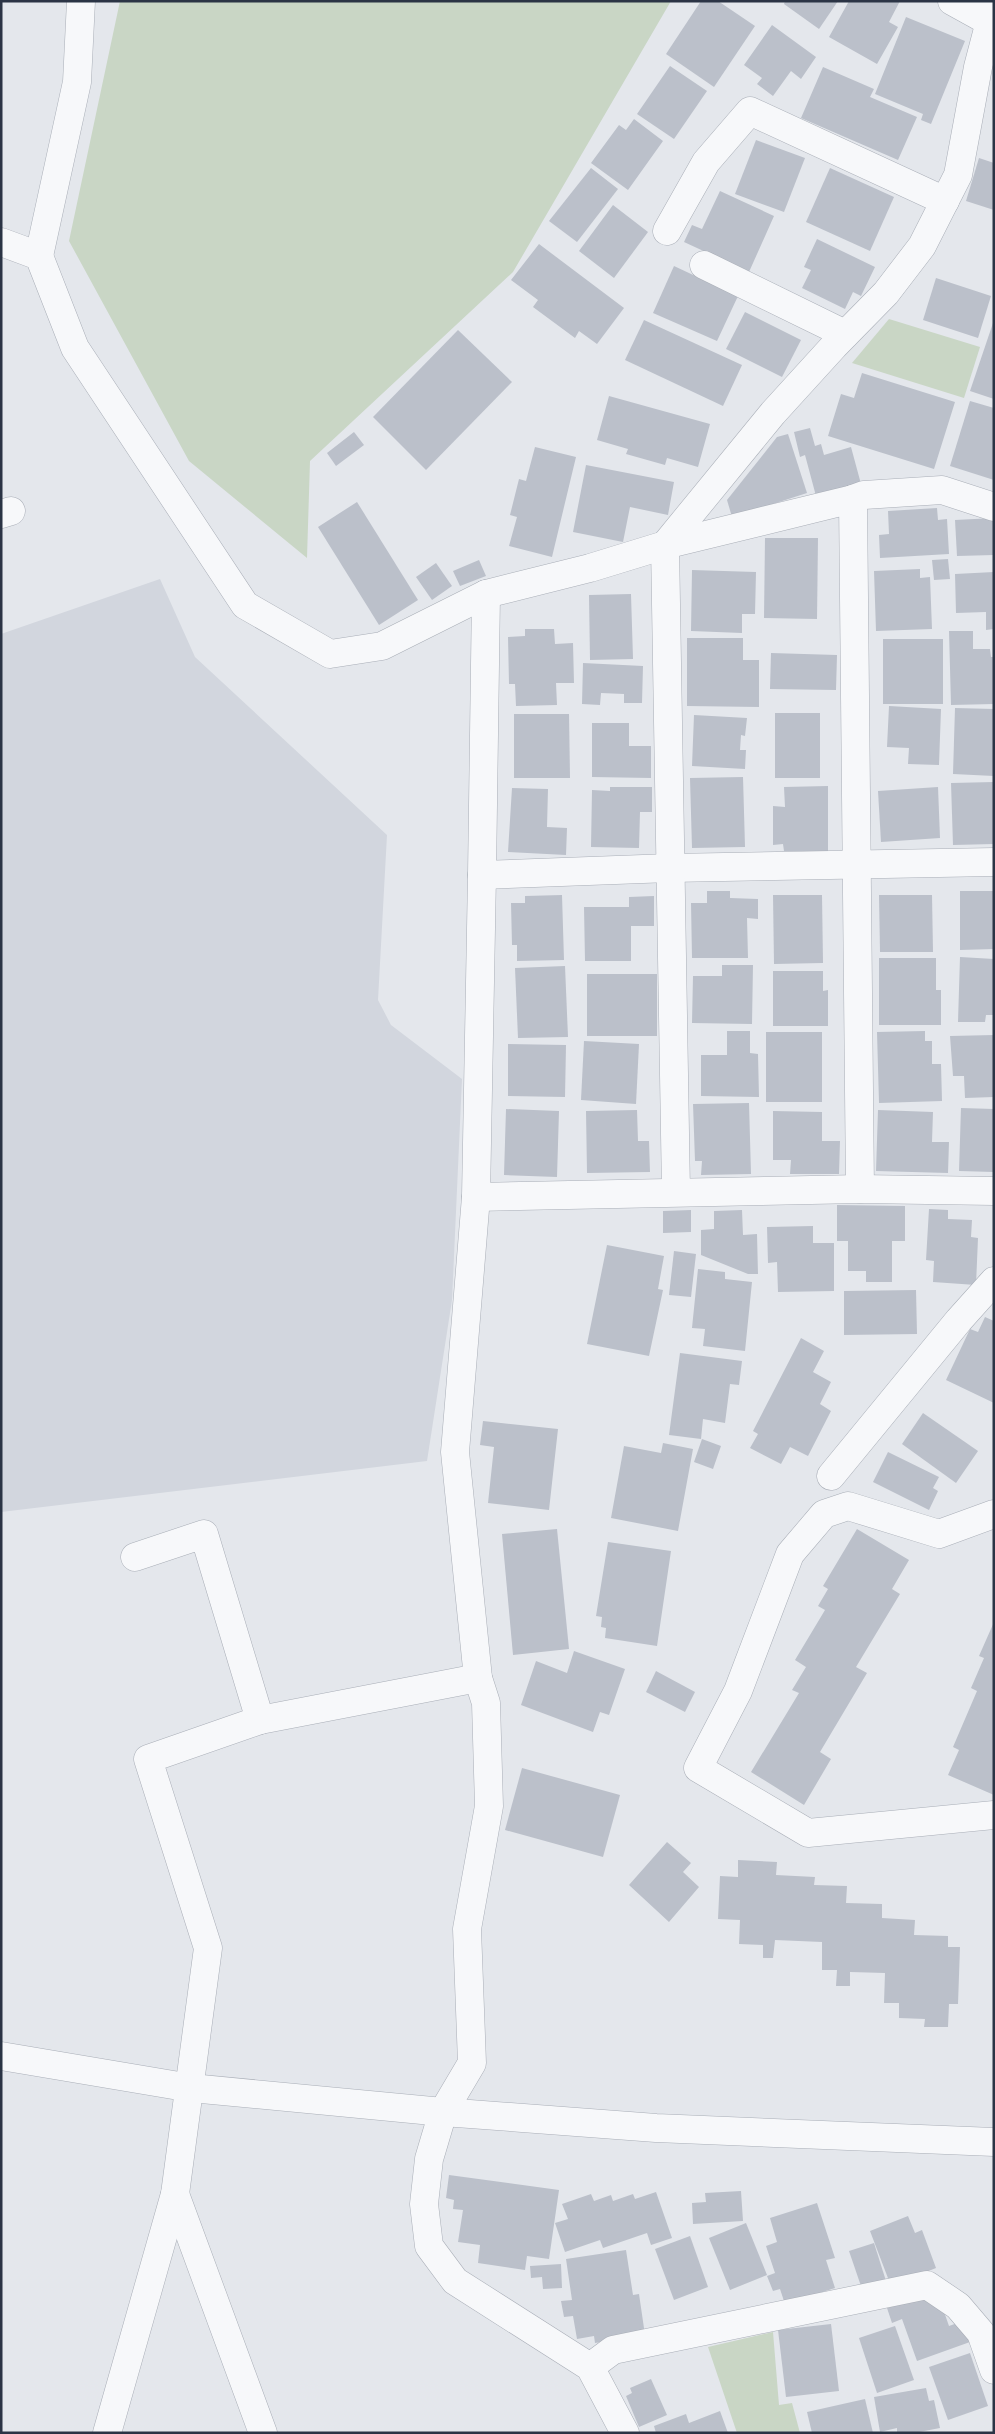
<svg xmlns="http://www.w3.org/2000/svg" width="995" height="2434" viewBox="0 0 995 2434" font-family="'PT Sans Narrow',sans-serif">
<rect width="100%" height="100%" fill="#e4e7ec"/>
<path fill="#d2d6de" d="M160 579 195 657 387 835 378 1000 391 1025 462 1079 452 1300 427 1461 1 1512V634Z"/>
<g fill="#c9d6c5">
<path d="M120 1H671L513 272 310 461 307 558 189 461 69 241Z"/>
<path d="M889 319 980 347 964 398 852 363Z"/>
<path d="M773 2332 779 2405 792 2403 800 2433H737L708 2347Z"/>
</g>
<g fill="#bbc0ca">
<path d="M701 1H718L755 26 714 87 666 54Z"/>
<path d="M785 1H838L819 29 784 4Z"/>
<path d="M849 1H900L889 22 898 27 877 64 829 37Z"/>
<path d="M906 17 965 41 931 124 921 120 923 114 875 94Z"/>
<path d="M772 25 816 57 801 79 791 71 773 96 757 84 762 78 744 65Z"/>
<path d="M670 66 707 91 674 139 637 114Z"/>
<path d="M823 67 874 89 870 97 917 117 898 160 801 118Z"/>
<path d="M634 119 663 141 628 190 591 163 619 125 626 130Z"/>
<path d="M756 140 805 158 784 212 735 194Z"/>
<path d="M979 158 994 163V210L966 201Z"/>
<path d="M591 168 618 189 577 242 549 221Z"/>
<path d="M830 168 894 197 870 251 806 222Z"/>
<path d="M720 191 774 216 749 272 684 242 692 225 702 229Z"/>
<path d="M613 205 648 232 614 278 579 251Z"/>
<path d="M817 239 875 267 861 296 853 292 845 309 802 288 811 270 804 267Z"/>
<path d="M539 244 624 308 597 344 579 331 575 338 533 307 538 300 511 280Z"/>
<path d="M674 266 738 296 717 341 653 313Z"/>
<path d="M936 278 991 296 978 338 923 320Z"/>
<path d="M745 312 801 340 782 377 726 349Z"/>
<path d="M644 320 742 365 723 406 625 360Z"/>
<path d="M994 320V399L970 391Z"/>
<path d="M458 330 512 382 426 470 373 417Z"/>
<path d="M862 373 955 402 934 469 828 436 841 394 854 398Z"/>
<path d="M609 396 710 424 698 467 667 458 665 465 626 454 628 449 597 440Z"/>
<path d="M970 401 994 408V480L950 466Z"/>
<path d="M810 428 815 446 821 444 824 455 851 447 861 484 816 496 805 455 800 457 794 432Z"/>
<path d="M354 432 364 445 336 466 327 453Z"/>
<path d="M788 434 807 493 732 517 727 500 777 437Z"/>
<path d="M535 447 576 457 552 557 509 546 517 517 510 515 519 479 526 481Z"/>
<path d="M586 465 674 482 668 515 630 507 623 542 573 532Z"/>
<path d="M357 502 418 600 379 625 318 527Z"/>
<path d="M937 508 938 520 947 519 949 554 880 558 879 535 889 534 888 511Z"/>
<path d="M994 518V555L957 556 955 520Z"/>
<path d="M765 538H818L817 619 764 618Z"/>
<path d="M948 559 950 579 934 580 932 560Z"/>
<path d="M479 560 486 576 460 586 453 571Z"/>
<path d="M436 563 452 586 432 600 416 577Z"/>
<path d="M920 569V578L930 577 932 629 876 631 874 571Z"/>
<path d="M692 570 756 572 755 614H742V633L691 631Z"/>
<path d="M994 572V629L986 630V612L956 613 955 574Z"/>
<path d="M631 594 633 659 590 660 589 595Z"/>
<path d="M525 629H554L555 644 573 643 574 683H556L557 705 516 706 515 684H509L508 637 525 636Z"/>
<path d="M949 631H973V649H990L991 657H994V704L951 705Z"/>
<path d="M687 638H743V660H759V707L687 706Z"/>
<rect x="883" y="639" width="60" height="65"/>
<path d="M771 653 837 655 836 690 770 689Z"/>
<path d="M583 663 643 666 642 703H624V694L601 693 600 705 582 704Z"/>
<path d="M889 706 941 709 939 765 908 764 909 748 887 747Z"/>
<path d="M955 708 994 709V776L953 774Z"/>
<rect x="775" y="713" width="45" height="65"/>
<path d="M514 714H569L570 778H514Z"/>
<path d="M694 715 747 718 745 736 741 735 740 750H746L745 769 692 766Z"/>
<path d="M592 723H629V746H651V778L592 777Z"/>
<path d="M743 777 745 847 692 848 690 778Z"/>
<path d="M994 782V844L953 845 951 783Z"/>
<path d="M828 786V851H784L783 844 773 845V806L785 807 784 787Z"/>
<path d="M610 787H652V812H640L639 848 591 847 592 790 610 791Z"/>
<path d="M938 787 940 838 881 842 878 791Z"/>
<path d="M512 788 548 789 547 827 567 828 566 855 508 852Z"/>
<path d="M707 891H730V898L758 899V919L747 918 748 958H692L691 903H707Z"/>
<path d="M960 891H994V949L960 950Z"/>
<path d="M562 895 564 960 517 961V945H512L511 903H525V896Z"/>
<path d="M773 895H822L823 963 774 964Z"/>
<path d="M879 895H932L933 952H880Z"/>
<path d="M654 896V926H631V961H585L584 907H629V897Z"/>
<path d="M960 957 994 959V1015H986L985 1022H958Z"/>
<path d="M879 958H936V990H941V1025H879Z"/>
<path d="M722 965H753L752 1024 692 1023 693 976H722Z"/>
<path d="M565 966 568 1037 518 1038 515 968Z"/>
<path d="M773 971H823V991L828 990V1026H773Z"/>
<rect x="587" y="974" width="70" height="62"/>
<path d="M727 1031H750V1053L758 1054 759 1097 701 1096V1055H727Z"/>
<path d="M925 1031V1041H932V1064H941L942 1101 879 1103 877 1032Z"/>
<rect x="766" y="1032" width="56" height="70"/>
<path d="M994 1035V1097L965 1098 964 1076H953L950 1036Z"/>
<path d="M584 1041 639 1044 636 1104 581 1100Z"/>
<path d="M508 1044 566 1045 565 1097 508 1096Z"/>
<path d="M749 1103 751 1174 701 1175 702 1161H695L693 1104Z"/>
<path d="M961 1108 994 1109V1172L959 1171Z"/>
<path d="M506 1109 559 1111 557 1177 504 1175Z"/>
<path d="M637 1110 638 1141H649L650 1172 587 1173 586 1111Z"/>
<path d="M878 1110 933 1112 932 1142H949L948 1173 876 1171Z"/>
<path d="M773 1111 822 1112V1141H840L839 1174H790L791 1160H773Z"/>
<path d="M837 1205 905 1206V1241H892V1282H866V1271H848V1241H837Z"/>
<path d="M929 1209 948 1210V1219L972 1220 971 1237 978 1238 976 1285 933 1282 934 1261 926 1260Z"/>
<path d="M691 1210V1232L663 1233V1211Z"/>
<path d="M742 1210 743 1235 757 1234 758 1274H748L701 1255V1230L714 1229V1211Z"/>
<path d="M813 1226V1243H834V1291L778 1292 777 1262 768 1263 767 1227Z"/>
<path d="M607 1245 664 1256 658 1289 663 1290 649 1356 587 1344Z"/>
<path d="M674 1251 696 1254 691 1297 669 1295Z"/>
<path d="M698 1269 725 1272V1279L752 1282 745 1351 703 1346 705 1329 692 1328Z"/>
<path d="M916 1290 917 1334 844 1335V1291Z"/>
<path d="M985 1317 994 1321V1403L946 1380 970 1329 978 1332Z"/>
<path d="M801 1338 824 1351 813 1372 831 1382 820 1404 831 1411 808 1456 790 1447 781 1464 750 1448 758 1434 753 1431Z"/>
<path d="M680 1353 742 1361 739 1385 730 1384 725 1423 703 1419 701 1439 669 1435Z"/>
<path d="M923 1413 978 1451 956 1483 902 1444Z"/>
<path d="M483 1421 558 1429 549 1510 488 1503 494 1447 480 1445Z"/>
<path d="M702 1439 721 1446 713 1469 694 1462Z"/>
<path d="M663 1443 693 1449 678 1531 611 1518 624 1446 661 1453Z"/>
<path d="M888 1452 939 1477 933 1488 938 1491 929 1510 873 1482Z"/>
<path d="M557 1529 569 1649 513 1655 502 1534Z"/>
<path d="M857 1529 909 1560 892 1589 900 1594 856 1667 867 1673 820 1752 831 1759 804 1805 751 1772 799 1693 792 1690 806 1667 795 1660 825 1610 818 1606 828 1589 823 1586Z"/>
<path d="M608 1542 671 1551 657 1646 605 1638 606 1628 601 1627 602 1617 596 1616Z"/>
<path d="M994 1622V1795L948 1775 959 1750 953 1747 977 1691 971 1688 984 1658 979 1656Z"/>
<path d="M574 1651 625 1669 609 1715 600 1712 593 1732 521 1705 536 1661 567 1673Z"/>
<path d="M656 1671 695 1692 685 1712 646 1692Z"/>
<path d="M522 1768 620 1795 603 1857 505 1830Z"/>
<path d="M667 1842 691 1863 683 1872 699 1887 669 1922 629 1885Z"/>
<path d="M738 1860 777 1862 776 1875 815 1877 814 1885 847 1886 846 1903 882 1904V1918L915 1920 914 1935 948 1936V1947H960L958 2004H949L948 2027H924L925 2019 899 2018V2003H884L885 1973 850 1972V1986H836L837 1970H822V1942L775 1940 773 1958H763V1945L739 1944 740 1920 718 1919 720 1876 738 1877Z"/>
<path d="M449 2175 559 2190 549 2259 527 2256 525 2270 478 2263 480 2245 458 2242 463 2210 453 2209 454 2200 446 2198Z"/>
<path d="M741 2191 743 2221 693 2224 692 2203 706 2202 705 2193Z"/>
<path d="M656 2192 672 2238 651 2245 647 2233 603 2248 600 2240 565 2252 555 2223 568 2219 562 2204 591 2194 594 2201 611 2195 613 2201 633 2194 635 2199Z"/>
<path d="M817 2203 835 2258 826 2260 835 2288 785 2304 780 2289 773 2291 767 2276 775 2273 766 2246 777 2242 770 2218Z"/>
<path d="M908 2216 915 2233 922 2230 936 2268 891 2286 870 2231Z"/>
<path d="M746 2223 767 2275 730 2290 709 2238Z"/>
<path d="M690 2236 708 2287 674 2300 655 2249Z"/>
<path d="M874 2243 886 2281 862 2289 849 2251Z"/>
<path d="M626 2250 633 2295 639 2294 645 2335 595 2343 594 2336 577 2339 573 2316 564 2317 561 2301 572 2300 566 2259Z"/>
<path d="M561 2264 562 2288 543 2289 542 2277 531 2278 530 2266Z"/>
<path d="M928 2294 942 2306 949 2326 963 2321 970 2342 917 2361 902 2319 892 2323 887 2308Z"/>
<path d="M831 2324 839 2391 786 2397 778 2330Z"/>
<path d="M895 2326 914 2380 877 2393 859 2338Z"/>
<path d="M970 2353 988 2406 948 2420 929 2367Z"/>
<path d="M651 2379 667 2415 639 2427 626 2396 632 2393 630 2388Z"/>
<path d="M926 2388 929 2401 934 2400 940 2428 914 2433H897V2428L880 2432 874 2397Z"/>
<path d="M865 2399 873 2433H812L807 2412Z"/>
<path d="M720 2411 728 2433H656L654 2426 686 2414 689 2423Z"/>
</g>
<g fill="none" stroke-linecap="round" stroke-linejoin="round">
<g stroke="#a9aeb7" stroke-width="29">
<g id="minor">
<path d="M952 1 990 22"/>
<path d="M667 231 706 162 750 111 945 201"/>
<path d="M1 242 39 256 75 348 245 605 330 654 382 646 486 594 590 568 665 545 853 499 860 1189"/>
<path d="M39 256 77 82 81 1"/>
<path d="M704 265 845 334"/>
<path d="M853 499 864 495 942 490 994 507"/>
<path d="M1 514 11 511"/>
<path d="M486 594 482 875 670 868 994 862"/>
<path d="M482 875 476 1197 860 1189 994 1191"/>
<path d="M676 1192 665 545 773 413 834 346 886 293 922 246 958 175 978 67 994 6"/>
<path d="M476 1197 455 1452 478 1678 486 1703 489 1806 467 1929 472 2063 443 2112 429 2159 424 2204 429 2246 455 2281 590 2367 625 2433"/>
<path d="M831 1476 959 1320 994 1281"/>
<path d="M994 1514 939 1534 848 1506 824 1514 790 1554 738 1691 698 1768 808 1833 994 1815"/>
<path d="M135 1557 204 1534 260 1720"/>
<path d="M1 2056 191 2088 443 2112 656 2128 994 2142"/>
<path d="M175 2194 263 2433"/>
<path d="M590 2367 613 2350 927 2285 958 2306 981 2333 994 2370"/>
<path d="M107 2433 175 2194 208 1948 148 1759 260 1720 478 1678"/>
</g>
</g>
<use href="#minor" stroke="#f7f8fa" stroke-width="28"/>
</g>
<rect width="995" height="2434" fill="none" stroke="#2b3445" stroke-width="5"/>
</svg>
